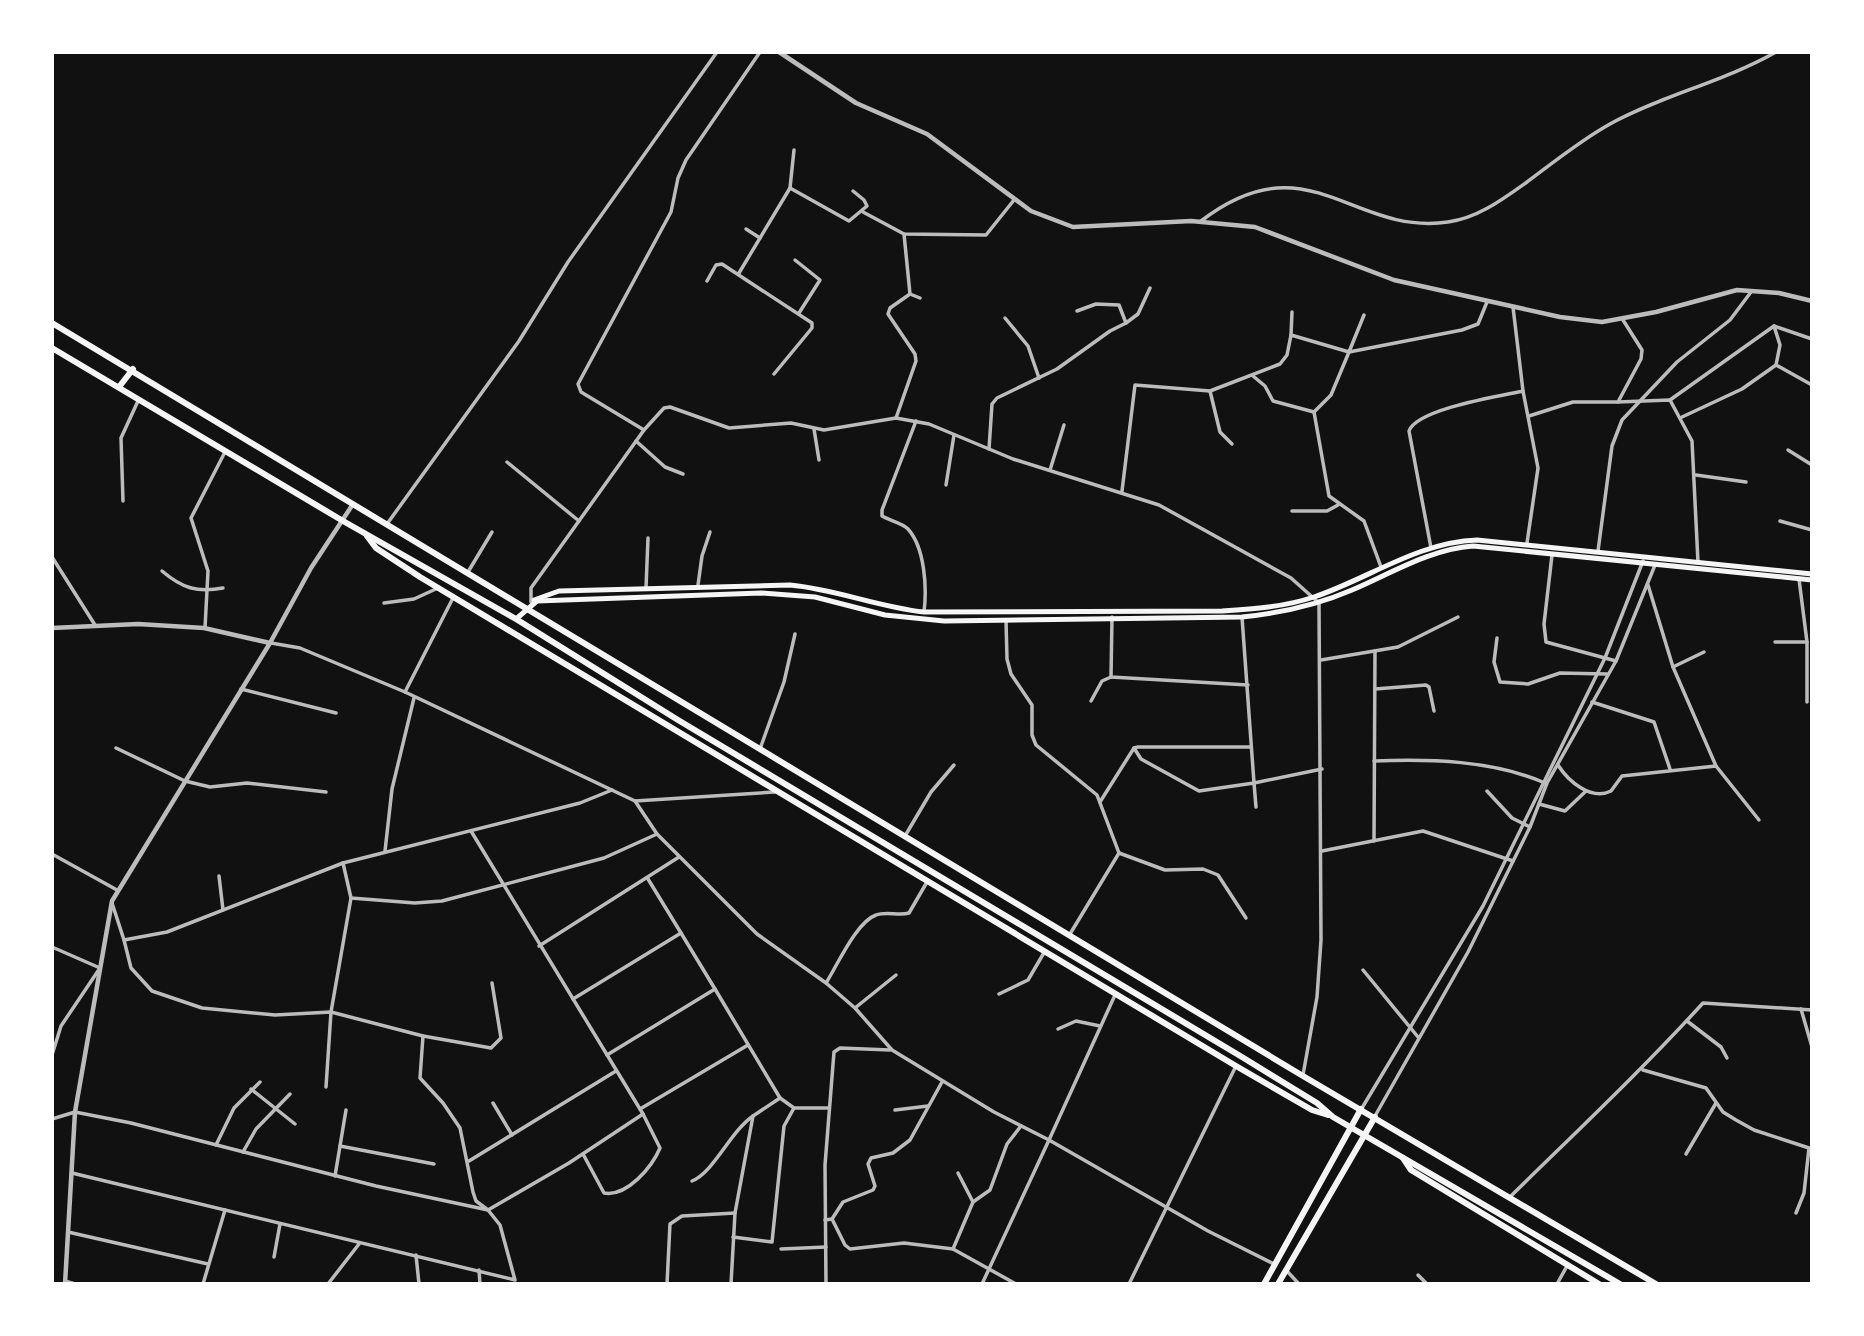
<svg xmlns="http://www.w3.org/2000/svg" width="1864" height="1336" viewBox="0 0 1864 1336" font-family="Karla,sans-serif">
<rect width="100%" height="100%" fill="#111"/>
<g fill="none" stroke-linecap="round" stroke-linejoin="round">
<g stroke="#bcbcbc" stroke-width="3.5">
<path d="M790 188 849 221 867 206 864 200 853 191"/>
<path d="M863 212 904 234 986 235 1014 200"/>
<path d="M1201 221C1308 139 1351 236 1448 222 1478 218 1503 199 1527 182 1554 162 1581 140 1610 124 1663 95 1723 82 1776 52"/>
<path d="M746 229 760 238"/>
<path d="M904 234 910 294 920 298"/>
<path d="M795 260 820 280 799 313"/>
<path d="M739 273 790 188 794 150"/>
<path d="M707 281 716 265 722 264 812 323V328L774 374"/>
<path d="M1077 311 1096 304 1119 305 1126 323"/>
<path d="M1005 318 1028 346 1039 378"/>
<path d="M1623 320 1642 350 1641 359 1618 402 1670 400 1692 441 1698 562"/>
<path d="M1291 335 1292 312"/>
<path d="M1776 365 1812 385"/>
<path d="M1253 376 1265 386 1273 401 1314 412"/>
<path d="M1210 391 1220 432 1232 444"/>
<path d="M1523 391 1538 468 1527 543"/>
<path d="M1670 400 1774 326 1812 339"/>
<path d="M1314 412 1331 395 1349 352 1462 330 1478 324 1487 302"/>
<path d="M1314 412 1329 496 1364 521 1381 567"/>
<path d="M1529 416 1573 402H1618"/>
<path d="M1682 417 1742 389 1776 365 1780 345 1774 326"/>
<path d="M896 418 916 361 915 354 888 314 890 308 910 294"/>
<path d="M916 421 882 510V516C890 521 901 522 908 529 925 548 927 588 924 612"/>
<path d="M814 429 819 460"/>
<path d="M644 430 581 392 578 384 671 212 678 178 686 160 760 52"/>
<path d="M636 441 665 467 683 474"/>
<path d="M989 449 992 404 997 398 1057 369 1110 331 1126 323 1138 314 1150 288"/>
<path d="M1788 450 1812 465"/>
<path d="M507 462 579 521"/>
<path d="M1050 470 1064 425"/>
<path d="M1696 475 1746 482"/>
<path d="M946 485 954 435"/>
<path d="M1122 491 1135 385 1210 391 1280 364 1287 355 1291 335 1349 352 1364 315"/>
<path d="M123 501 121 438 138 401"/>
<path d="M1292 511H1327L1338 505"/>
<path d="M1780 521 1812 530"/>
<path d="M387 524 519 341 568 262 717 52"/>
<path d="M1431 548 1409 431C1417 409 1500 396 1523 391L1513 307"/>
<path d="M1598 551 1612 446 1622 420 1677 362 1730 320 1751 292"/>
<path d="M1552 555 1544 624 1546 642 1616 661"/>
<path d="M52 557 95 625"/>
<path d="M162 571C182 588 197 593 223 588"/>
<path d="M468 572 492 532"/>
<path d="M1799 579 1807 642V702"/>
<path d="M698 585 702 556 710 532"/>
<path d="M1648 585 1673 667 1716 766"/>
<path d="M646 588 648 538"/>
<path d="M531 602V588L644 430 664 408 670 407 729 428 791 423 824 430 896 418 929 424 1013 459 1159 505 1291 578 1319 603 1321 940 1317 997 1303 1075"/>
<path d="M384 603 414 599 438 588"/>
<path d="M1112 617 1111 677 1248 685"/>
<path d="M1242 617 1254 783 1322 769"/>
<path d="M1006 620 1007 659 1011 674 1032 705V735L1036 745 1097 795 1119 853 1070 934"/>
<path d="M205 628 208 571 191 518 225 452"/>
<path d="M1497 638 1494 662 1500 682 1528 684 1560 673 1607 674"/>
<path d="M1775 642H1807"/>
<path d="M271 643 300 648 405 692 635 801 775 792"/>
<path d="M1321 660 1398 647 1458 617"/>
<path d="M1673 667 1704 652"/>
<path d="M241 689 336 713"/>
<path d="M1375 689 1426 685 1429 687 1434 711"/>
<path d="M405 692 453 598"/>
<path d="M1091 701 1102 681 1111 677"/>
<path d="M1592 702 1654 722 1670 769"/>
<path d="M116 748 185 781 210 787 247 783 326 792"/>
<path d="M1134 748 1141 759 1199 791 1254 783 1256 807"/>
<path d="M760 749 784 682 795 634"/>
<path d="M1374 761C1431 759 1492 760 1545 783"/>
<path d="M1558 765C1568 781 1591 801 1611 791L1622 776 1716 766 1759 820"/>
<path d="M1487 791 1512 818 1530 827"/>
<path d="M635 801 657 834 757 934 826 983 855 1008 892 1050 994 1112 1049 1140 982 1284"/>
<path d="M1100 802 1134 748 1138 747H1250"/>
<path d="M1539 804 1565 811 1586 791"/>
<path d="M905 836 931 792 954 765"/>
<path d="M1374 841 1375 651"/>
<path d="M385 851 392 789 414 698"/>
<path d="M1322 851 1423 831 1513 861"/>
<path d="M1119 853 1165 870 1203 869 1218 875 1246 918"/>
<path d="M52 854 117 890"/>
<path d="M343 863 351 898 415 903 442 901 604 858 657 834"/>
<path d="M219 876 223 910"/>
<path d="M648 879 681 933"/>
<path d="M112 903 124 940 167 932 343 863 580 803 612 790"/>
<path d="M124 940 131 968 152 991 202 1008 275 1015 331 1012 423 1036 491 1048 501 1038 492 983"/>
<path d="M539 946 679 857"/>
<path d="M52 947 100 968 61 1026 52 1055"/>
<path d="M1363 970 1418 1037"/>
<path d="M826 983C837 966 856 922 876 915 886 911 899 916 909 913L927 882"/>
<path d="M715 989 780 1098 753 1116 735 1213 731 1284"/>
<path d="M999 994 1028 980 1045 951"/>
<path d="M1115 995 1049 1140 1208 1231 1274 1264"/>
<path d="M573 999 681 933 715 989 607 1055"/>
<path d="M855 1008 896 975"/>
<path d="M1801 1009 1812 1047"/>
<path d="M1687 1021 1721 1047 1727 1058"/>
<path d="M1058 1029 1076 1021 1100 1026"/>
<path d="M423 1036 420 1078 443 1103 460 1128 473 1192 476 1201 488 1210 569 1163 643 1114 471 831"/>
<path d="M1643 1070 1706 1088 1723 1112 1736 1120 1754 1130 1809 1148 1804 1193 1796 1213"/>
<path d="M326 1087 331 1012 351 898"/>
<path d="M251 1089 295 1124"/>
<path d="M780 1098 794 1108H828"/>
<path d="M493 1103 512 1135"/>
<path d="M1362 1108 1483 906 1605 658 1643 561"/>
<path d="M640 1109 748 1045"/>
<path d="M895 1110 928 1106"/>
<path d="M1375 1116 1468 952 1530 827 1547 783 1616 661 1655 565"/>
<path d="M52 1119 75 1112 131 1123 376 1186 488 1210 500 1225 515 1280 72 1173"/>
<path d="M216 1145 234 1108 260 1082"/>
<path d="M340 1146 434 1164"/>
<path d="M243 1152 256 1129 290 1094"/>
<path d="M583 1154 604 1193C627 1197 652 1167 660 1148L643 1114"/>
<path d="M1686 1154 1716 1103"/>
<path d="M469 1161 616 1071"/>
<path d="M958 1173 973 1202"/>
<path d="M335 1176 346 1110"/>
<path d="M692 1181C714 1172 730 1132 753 1116"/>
<path d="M1510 1197C1575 1133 1641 1071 1703 1003L1812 1010"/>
<path d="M832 1219 845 1245 850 1249 904 1243 953 1249 1016 1284"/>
<path d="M825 1220 832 1219 843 1202 873 1190 875 1186 868 1164 871 1158 893 1153 910 1140 942 1082"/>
<path d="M68 1232 208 1264"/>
<path d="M733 1237 772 1242 784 1126 794 1108"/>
<path d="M781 1249 826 1247"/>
<path d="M953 1249 973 1202 990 1190 1007 1144 1021 1126"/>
<path d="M416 1255 419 1284"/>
<path d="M274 1257 280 1224"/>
<path d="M479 1270 480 1284"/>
<path d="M1286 1270 1299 1284"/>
<path d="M1418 1275 1427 1284"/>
<path d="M65 1281 75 1284"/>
<path d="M203 1284 225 1210"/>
<path d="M328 1284 359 1244"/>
<path d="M667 1284 670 1224 682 1216 735 1213"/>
<path d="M826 1284 825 1165 834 1052 840 1048 890 1050"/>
<path d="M1129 1284 1236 1066"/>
<path d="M1557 1284 1567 1266"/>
</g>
<g stroke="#bcbcbc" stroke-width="4.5">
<path d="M779 52 856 103 927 134 1031 211 1073 227 1191 221 1255 227 1394 280 1560 317 1602 322 1656 312 1737 290 1779 293 1812 301"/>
<path d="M52 628 138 624 204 628 270 643"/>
<path d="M65 1284 75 1112 112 901 270 643 311 568 353 504"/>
</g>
<g stroke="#f5f5f5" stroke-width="5">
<path d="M534 600 559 591 790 585C835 589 878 607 924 612L1222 611C1253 609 1284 607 1314 597 1368 579 1418 542 1477 540L1812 574"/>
<path d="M516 619 537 601 761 593 815 597 885 615 944 621 1242 617C1281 613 1315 606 1352 590 1390 574 1430 549 1473 546L1812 580"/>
</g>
<g stroke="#f5f5f5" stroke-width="6">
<path d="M52 323 1303 1076 1656 1284"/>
<path d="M52 348 343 521 516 619 678 720 1242 1057 1317 1103 1333 1117 1620 1284"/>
<path d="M119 387 133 369"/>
<path d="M367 536 376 548 420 577 1236 1066 1312 1110 1328 1115"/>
<path d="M1403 1158 1411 1170 1599 1284"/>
<path d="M1264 1284 1361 1109"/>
<path d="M1278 1284 1375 1117"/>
</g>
</g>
<rect width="1864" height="1336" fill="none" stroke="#ffffff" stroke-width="108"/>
</svg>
